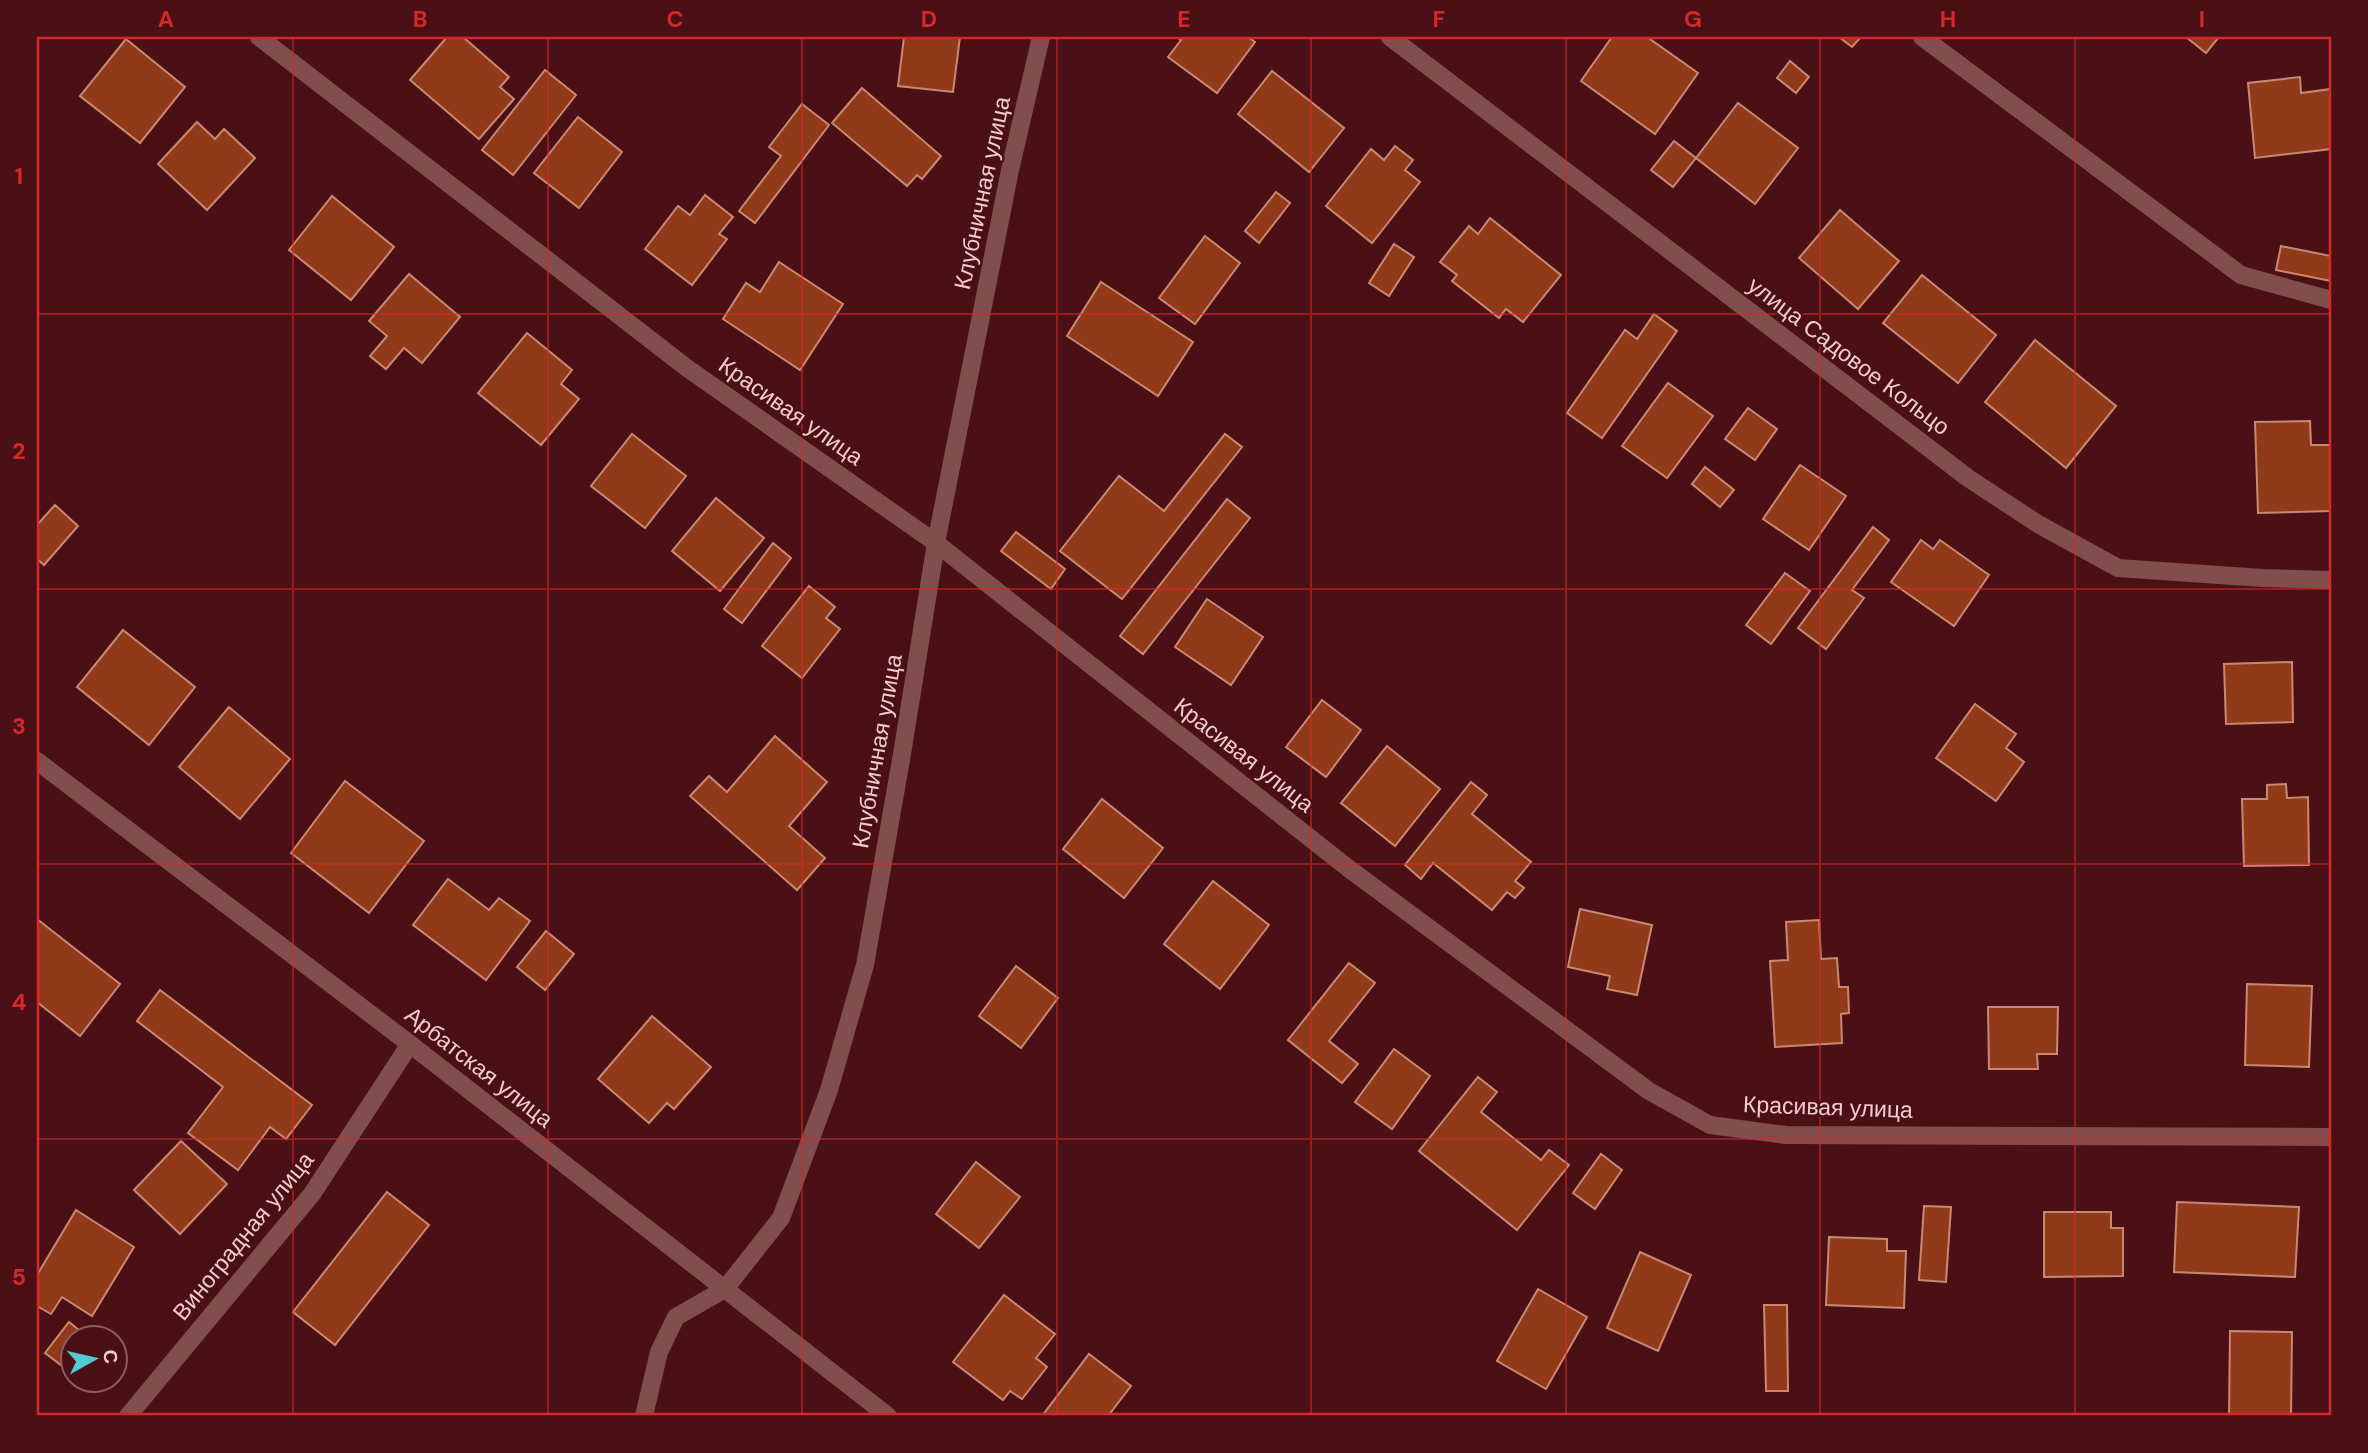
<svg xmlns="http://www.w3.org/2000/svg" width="2368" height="1453" viewBox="0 0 2368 1453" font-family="'DM Sans',sans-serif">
<rect width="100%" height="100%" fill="#4a1016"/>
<g fill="#913a1a" stroke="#ca8872" stroke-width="2">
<path d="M447 37H463L509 77 500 87 514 99 479 139 410 80Z"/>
<path d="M904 37H960L953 92 898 86Z"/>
<path d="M1177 37H1248L1255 42 1217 93 1168 57 1181 40Z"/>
<path d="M1612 37H1647L1698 73 1655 134 1581 81Z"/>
<path d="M1839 37H1861L1852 47Z"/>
<path d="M2186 37H2219L2206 53Z"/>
<path d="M126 39 185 87 140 143 80 96Z"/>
<path d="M1790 61 1809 77 1796 93 1777 78Z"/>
<path d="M545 70 576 95 513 175 482 150Z"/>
<path d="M1272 71 1344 128 1309 172 1238 114Z"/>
<path d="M2300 77 2301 93 2331 89V149L2255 158 2248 83Z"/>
<path d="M862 88 941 156 922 179 917 175 907 186 832 123Z"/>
<path d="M1738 103 1798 148 1755 204 1696 158Z"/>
<path d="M802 104 829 125 755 223 739 211 781 156 769 147Z"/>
<path d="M578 117 622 152 579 208 534 173Z"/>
<path d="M197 122 215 139 224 129 255 158 207 210 158 164Z"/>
<path d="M1674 141 1696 158 1673 187 1651 170Z"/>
<path d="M1395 146 1413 160 1405 170 1420 182 1372 243 1326 206 1371 149 1384 160Z"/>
<path d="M1276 192 1290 203 1259 243 1245 231Z"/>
<path d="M705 195 733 217 719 234 727 239 692 285 645 249 678 206 690 215Z"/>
<path d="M332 196 394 247 351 300 289 250Z"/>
<path d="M1840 210 1899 261 1858 309 1799 258Z"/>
<path d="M1490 218 1561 275 1523 322 1506 309 1499 318 1452 281 1457 275 1440 262 1469 226 1478 234Z"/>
<path d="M1205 236 1240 263 1195 324 1159 298Z"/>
<path d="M1394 244 1414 257 1389 296 1369 283Z"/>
<path d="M2281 246 2331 256V281L2276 270Z"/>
<path d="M779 262 843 304 800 370 723 319 746 283 760 292Z"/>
<path d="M409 274 460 317 422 363 404 348 386 369 370 356 387 336 369 321Z"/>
<path d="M1922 275 1996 335 1958 383 1883 323Z"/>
<path d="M1101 282 1193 342 1158 396 1067 336Z"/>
<path d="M1654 314 1677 331 1602 438 1567 413 1625 330 1637 339Z"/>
<path d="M527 333 572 370 561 384 579 399 541 445 478 393Z"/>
<path d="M2035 340 2116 406 2066 468 1985 402Z"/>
<path d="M1668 383 1713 416 1667 478 1622 446Z"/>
<path d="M1748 408 1777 429 1755 460 1725 439Z"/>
<path d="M2310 421 2311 445H2331V511L2258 513 2255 422Z"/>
<path d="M632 434 686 476 645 528 591 486Z"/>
<path d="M1225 434 1242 447 1122 599 1060 551 1119 476 1164 511Z"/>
<path d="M1800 465 1846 496 1809 550 1763 519Z"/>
<path d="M1705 467 1734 490 1720 507 1692 484Z"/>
<path d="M716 498 764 538 720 591 672 551Z"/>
<path d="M1227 499 1250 518 1143 654 1120 636Z"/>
<path d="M55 505 78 526 44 565 37 559V525Z"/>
<path d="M1873 527 1889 540 1852 590 1864 598 1826 649 1798 628Z"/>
<path d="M1016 532 1065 569 1051 589 1001 551Z"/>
<path d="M1921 540 1933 549 1940 540 1989 575 1954 626 1891 582Z"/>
<path d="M773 543 791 558 742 623 724 609Z"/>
<path d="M1785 573 1810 591 1771 644 1746 625Z"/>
<path d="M809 586 835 607 826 618 840 629 802 678 762 646Z"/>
<path d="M1207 599 1263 637 1231 685 1175 647Z"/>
<path d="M123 630 195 687 149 745 77 687Z"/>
<path d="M2292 662 2293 722 2226 724 2224 664Z"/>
<path d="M1322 700 1361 730 1326 777 1286 747Z"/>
<path d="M1975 704 2016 734 2006 748 2024 762 1996 801 1936 758Z"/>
<path d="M229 707 290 759 240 819 179 767Z"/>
<path d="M775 736 827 782 789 826 825 858 797 890 690 796 709 776 727 792Z"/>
<path d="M1387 746 1440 789 1395 846 1341 803Z"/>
<path d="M345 781 424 841 369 913 291 853Z"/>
<path d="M1471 782 1487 795 1472 814 1531 862 1515 881 1524 888 1515 898 1507 892 1492 910 1433 863 1421 879 1405 865Z"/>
<path d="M2286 784 2287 798 2308 797 2309 865 2244 866 2242 799H2267V785Z"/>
<path d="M1102 799 1163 848 1124 898 1063 849Z"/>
<path d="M448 879 489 910 499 898 530 921 486 980 413 925Z"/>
<path d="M1213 881 1269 925 1220 989 1164 944Z"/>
<path d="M1580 909 1652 925 1637 995 1607 989 1610 976 1568 967Z"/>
<path d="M37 919 120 984 80 1036 37 1002Z"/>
<path d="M1819 920 1821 959 1837 958 1839 987H1848L1849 1013 1841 1014 1842 1043 1775 1047 1770 961 1788 960 1786 922Z"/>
<path d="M546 931 574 954 545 990 517 967Z"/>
<path d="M1349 963 1375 983 1329 1041 1358 1064 1342 1083 1288 1040Z"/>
<path d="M1016 966 1058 998 1021 1048 979 1016Z"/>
<path d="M2247 984 2312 986 2309 1067 2245 1065Z"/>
<path d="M160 990 312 1105 286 1139 270 1127 238 1170 188 1133 223 1087 137 1021Z"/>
<path d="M1988 1007H2058L2057 1054H2037L2038 1069H1989Z"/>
<path d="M652 1016 711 1067 674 1109 667 1103 649 1123 598 1079Z"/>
<path d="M1394 1049 1430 1076 1392 1129 1355 1102Z"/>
<path d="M1478 1077 1497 1092 1481 1112 1541 1160 1549 1150 1569 1165 1517 1230 1419 1151Z"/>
<path d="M181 1141 227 1184 180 1234 134 1190Z"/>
<path d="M1601 1154 1622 1170 1595 1209 1573 1193Z"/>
<path d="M976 1162 1020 1197 979 1248 936 1214Z"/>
<path d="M387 1192 429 1225 335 1345 293 1312Z"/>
<path d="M2177 1202 2299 1207 2295 1277 2174 1272Z"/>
<path d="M1924 1206 1951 1207 1946 1282 1919 1280Z"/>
<path d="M76 1210 134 1247 92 1316 62 1297 51 1314 37 1306V1275Z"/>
<path d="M2044 1212H2111V1228H2123V1276L2044 1277Z"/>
<path d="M1829 1237 1887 1239V1251H1906L1904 1308 1826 1305Z"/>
<path d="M1640 1252 1691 1275 1658 1351 1607 1328Z"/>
<path d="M1538 1289 1587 1317 1546 1389 1497 1361Z"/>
<path d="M1004 1295 1055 1334 1036 1358 1047 1367 1022 1399 1010 1391 1003 1400 953 1362Z"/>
<path d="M1764 1305H1787L1788 1391H1766Z"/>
<path d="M69 1322 89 1338H74V1375L45 1353Z"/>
<path d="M2230 1331 2292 1332 2291 1416H2229Z"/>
<path d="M1089 1354 1131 1386 1108 1416H1042Z"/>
<path d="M79 1380H105L95 1392Z"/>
</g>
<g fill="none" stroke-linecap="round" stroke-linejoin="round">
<path stroke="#814d4d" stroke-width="18" d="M1922 37 2241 275 2331 300"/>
<g stroke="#814d4d" stroke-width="18">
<path d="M259 37 687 368 936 543 1348 868 1649 1091 1710 1125 1786 1135 2331 1137"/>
<path d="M1390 37 1968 478 2038 524 2118 568 2262 578 2331 580"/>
<path d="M37 761 410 1044 888 1416"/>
<path d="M128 1416 312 1194 410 1044"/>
<path d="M644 1416 659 1352 676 1317 725 1289 781 1218 829 1090 865 965 902 754 936 543 1010 170 1041 37"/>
</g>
</g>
<path fill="none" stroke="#d62828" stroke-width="2" stroke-opacity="0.55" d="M293 37V1416M548 37V1416M802 37V1416M1057 37V1416M1311 37V1416M1566 37V1416M1820 37V1416M2075 37V1416M37 314H2331M37 589H2331M37 864H2331M37 1139H2331"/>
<g text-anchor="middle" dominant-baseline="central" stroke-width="5" stroke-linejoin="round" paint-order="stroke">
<g font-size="23" fill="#f2cbca" stroke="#4a1016">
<text transform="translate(982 193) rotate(-78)">Клубничная улица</text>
<text transform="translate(1849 356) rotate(37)">улица Садовое Кольцо</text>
<text transform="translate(791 411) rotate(35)">Красивая улица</text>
<text transform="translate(877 751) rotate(-80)">Клубничная улица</text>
<text transform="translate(1244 755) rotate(38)">Красивая улица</text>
<text transform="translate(479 1067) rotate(38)">Арбатская улица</text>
<text transform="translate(1828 1107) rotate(2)">Красивая улица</text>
<text transform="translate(243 1236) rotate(-51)">Виноградная улица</text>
</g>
</g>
<rect width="2368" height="1453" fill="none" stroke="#4a1016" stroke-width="77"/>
<g transform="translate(94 1359) rotate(82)"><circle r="33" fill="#4a1016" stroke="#8d5b5e" stroke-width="2"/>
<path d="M0-5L12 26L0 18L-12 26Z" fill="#51ccd2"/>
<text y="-10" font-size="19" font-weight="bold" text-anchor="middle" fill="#f2cbca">С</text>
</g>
<rect x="38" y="38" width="2292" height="1376" fill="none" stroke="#d62828" stroke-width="2.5"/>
<g font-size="23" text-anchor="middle" font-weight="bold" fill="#d62828">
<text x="166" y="27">A</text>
<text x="420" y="27">B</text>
<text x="675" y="27">C</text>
<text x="929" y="27">D</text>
<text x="1184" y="27">E</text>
<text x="1439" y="27">F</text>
<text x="1693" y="27">G</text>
<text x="1948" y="27">H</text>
<text x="2202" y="27">I</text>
<text x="19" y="184">1</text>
<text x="19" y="459">2</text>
<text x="19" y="734">3</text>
<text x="19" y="1010">4</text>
<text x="19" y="1285">5</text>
</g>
</svg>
